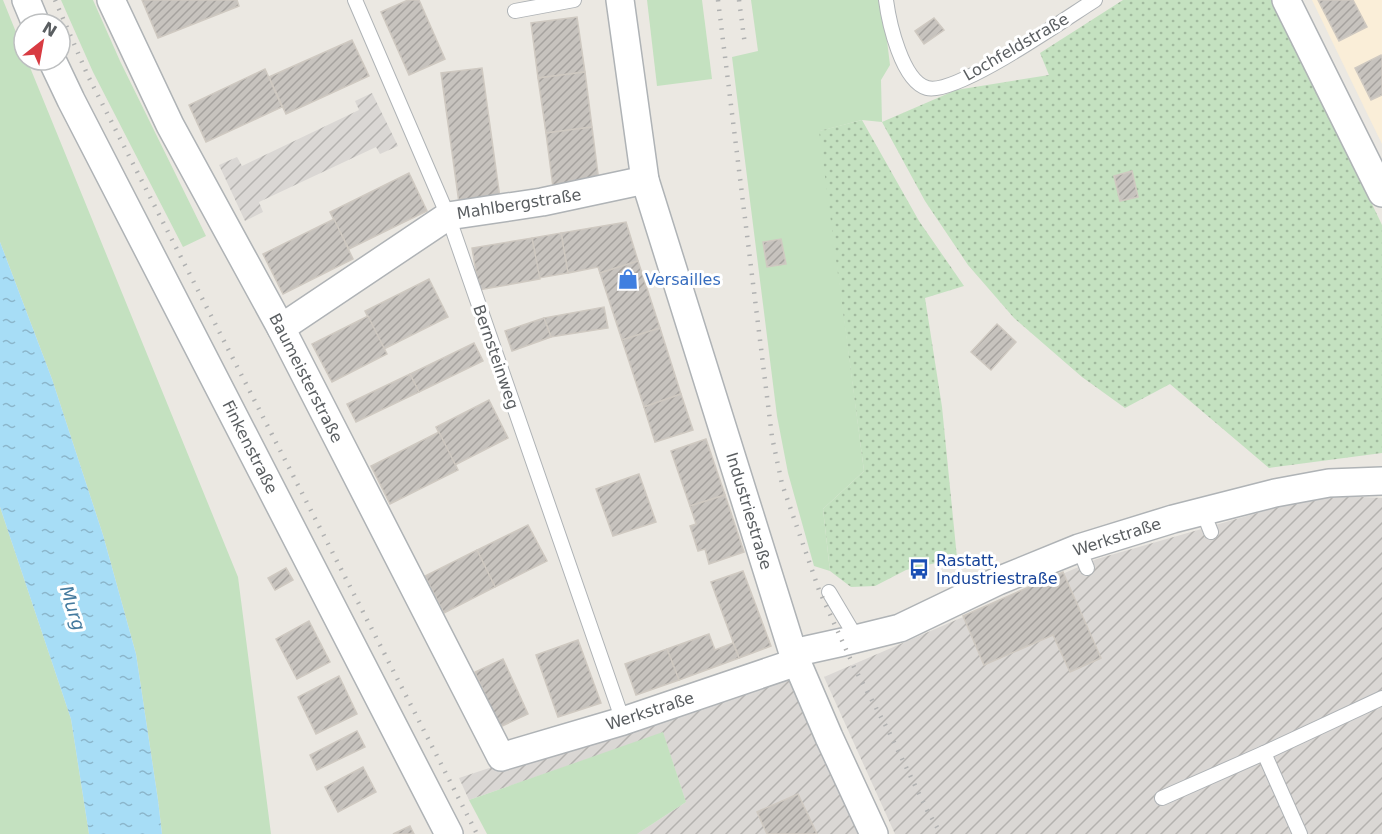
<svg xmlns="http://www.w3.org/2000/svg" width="1382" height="834" viewBox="0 0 1382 834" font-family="'DejaVu Sans',sans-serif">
<defs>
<pattern id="industrial-furrows" width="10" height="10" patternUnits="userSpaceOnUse" patternTransform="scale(1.5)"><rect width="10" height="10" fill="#dad7d4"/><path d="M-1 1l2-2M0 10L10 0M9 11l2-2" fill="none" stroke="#b4b2af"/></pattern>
<pattern id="garden-dots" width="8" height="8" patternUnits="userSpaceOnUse" patternTransform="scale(1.5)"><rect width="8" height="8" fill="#c4e1c0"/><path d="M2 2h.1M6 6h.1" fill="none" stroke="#a2ba9f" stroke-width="1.8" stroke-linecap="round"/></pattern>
<pattern id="water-ripples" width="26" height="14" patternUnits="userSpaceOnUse" patternTransform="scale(1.5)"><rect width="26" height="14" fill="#a7ddf6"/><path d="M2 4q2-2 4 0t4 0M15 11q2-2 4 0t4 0" fill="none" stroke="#8bb6cb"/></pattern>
<pattern id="building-hatch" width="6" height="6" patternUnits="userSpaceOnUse" patternTransform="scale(1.5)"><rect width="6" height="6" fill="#c7c3be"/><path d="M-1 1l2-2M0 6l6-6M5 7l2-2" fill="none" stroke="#a5a29e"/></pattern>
</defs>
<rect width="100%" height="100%" fill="#ebe8e2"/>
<path fill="#faeed8" d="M1312 0H1382V144Z"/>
<g fill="url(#industrial-furrows)">
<path d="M372 93 398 146 380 154 376 147 259 202 263 212 245 221 219 165 237 157 242 166 359 110 355 101Z"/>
<path d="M1320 495 1382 498V834H895L824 677 1097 559Z"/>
<path d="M795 667 868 834H637L686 802 663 733 469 800 459 778Z"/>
</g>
<g fill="#c4e1c0">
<path d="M0 0H3L24 52V60H27L238 577 271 834H162L158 800 136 654 103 535 52 379 0 242Z"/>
<path d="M61 0H93L120 61 206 236 183 247 93 72Z"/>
<path d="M647 0H702L712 79 657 86Z"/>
<path d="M751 0H882L890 65 881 80 882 122 862 120 820 131 864 471 823 509 830 571 814 566 788 473 777 416 732 57 758 51Z"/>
<path d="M0 507 71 719 89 834H0Z"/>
<path d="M663 732 686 802 637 834H487L469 800Z"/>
</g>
<g fill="url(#garden-dots)">
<path d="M1123 0H1275L1382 225V453L1269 468 1170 384 1125 408 1082 377 1014 318 968 265 925 201 882 122 956 90 1049 75 1040 53Z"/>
<path d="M862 120 919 221 964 286 925 298 942 407 957 558 906 570 875 586 851 587 830 571 823 509 864 471 819 131Z"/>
</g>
<path fill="url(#water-ripples)" d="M0 242 52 379 103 535 136 654 158 800 162 834H89L71 719 0 507Z"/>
<g fill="url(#building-hatch)" stroke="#cfc9c1" stroke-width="1.5">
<path d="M142 0H237L239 6 158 38Z"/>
<path d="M408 0H419L445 59 409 75 381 12Z"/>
<path d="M1318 0H1353L1367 27 1339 41Z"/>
<path d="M577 17 585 72 538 78 531 23Z"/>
<path d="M934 18 944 30 924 44 915 31Z"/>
<path d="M352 40 369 76 286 114 269 77Z"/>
<path d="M1381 55 1382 58V95L1371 100 1355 68Z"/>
<path d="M482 68 500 198 459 203 441 73Z"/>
<path d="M265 69 282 107 206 142 189 105Z"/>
<path d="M585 72 592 127 546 133 538 78Z"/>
<path d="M592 127 599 182 553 187 546 133Z"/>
<path d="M1132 171 1138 197 1120 201 1114 176Z"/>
<path d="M409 173 427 211 349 249 330 212Z"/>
<path d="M334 219 353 259 283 294 263 254Z"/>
<path d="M626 222 638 261 600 273 598 267 568 273 561 233Z"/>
<path d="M561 233 568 273 539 278 532 238Z"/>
<path d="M532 238 540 279 479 290 472 248Z"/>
<path d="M781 239 786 264 767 267 763 242Z"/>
<path d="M638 261 660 328 622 340 600 273Z"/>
<path d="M429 279 448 317 384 349 365 311Z"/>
<path d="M604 307 608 328 551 337 544 318Z"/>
<path d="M368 316 387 354 332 382 312 344Z"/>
<path d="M544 318 551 337 512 351 505 331Z"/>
<path d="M997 324 1016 342 991 370 971 352Z"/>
<path d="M660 328 681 394 644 407 622 340Z"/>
<path d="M474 343 483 361 419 392 410 374Z"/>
<path d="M410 374 419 392 356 422 347 404Z"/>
<path d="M681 394 693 430 655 442 644 407Z"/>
<path d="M489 400 508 438 455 465 436 427Z"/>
<path d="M439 432 458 470 390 504 371 466Z"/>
<path d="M706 439 725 495 690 506 671 451Z"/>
<path d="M639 474 656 522 613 536 596 489Z"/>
<path d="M725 495 744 552 709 564 705 549 698 551 690 526 696 524 690 506Z"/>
<path d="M528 525 547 561 495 587 477 550Z"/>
<path d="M477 550 495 587 444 613 425 576Z"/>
<path d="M286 568 293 580 275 590 268 578Z"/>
<path d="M743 571 771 646 739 658 711 582Z"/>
<path d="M1063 572 1101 658 1070 672 1053 635 984 665 963 616Z"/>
<path d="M309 621 330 662 297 679 276 639Z"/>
<path d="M709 634 715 650 733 643 739 658 679 680 667 649Z"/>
<path d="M578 640 601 703 558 717 536 655Z"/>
<path d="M667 649 679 680 636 695 625 664Z"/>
<path d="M503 659 528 714 500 727 475 672Z"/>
<path d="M339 676 357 714 316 734 298 697Z"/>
<path d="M357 731 365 747 317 770 310 755Z"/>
<path d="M363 767 376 792 338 812 325 787Z"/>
<path d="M798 794 817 834H767L757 812Z"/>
<path d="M410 826 414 834H393Z"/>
</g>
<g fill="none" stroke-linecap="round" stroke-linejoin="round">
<g stroke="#afb3b6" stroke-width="16">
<g id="service">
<path d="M355 0 448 216 623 721"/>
<path d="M886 0C889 23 902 81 927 88 956 96 1066 18 1095 0"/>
<path d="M515 11 574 0"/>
<path d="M1203 512 1211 532"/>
<path d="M1079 548 1087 568"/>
<path d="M829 592 857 639"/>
<path d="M1264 753 1382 698"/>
<path d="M1162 798 1264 753 1300 834"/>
</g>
</g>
<g stroke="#afb3b6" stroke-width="30">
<g id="minor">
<path d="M26 0 36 24"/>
<path d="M111 0 170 125 281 328 501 757 623 721 797 662"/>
<path d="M620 0 645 180 793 653 829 737 874 834"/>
<path d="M1286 0 1382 193"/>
<path d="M52 60 71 100 449 834"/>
<path d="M281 328 448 216 542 202 645 180"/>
<path d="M793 653 843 642 900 628 998 581 1079 548 1173 519 1275 493 1329 483 1382 481"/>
</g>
</g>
<use href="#service" stroke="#fff" stroke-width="14"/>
<use href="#minor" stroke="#fff" stroke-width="27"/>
<g stroke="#b0b1b1" stroke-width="4.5" stroke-dasharray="1.5 8" stroke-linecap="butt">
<path d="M55 0 88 76 477 834"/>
<path d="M718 0 761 348 772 437 782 484 819 590 854 667 888 730 927 810 941 834"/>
<path d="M739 0 745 45"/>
</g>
</g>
<defs>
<g id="shop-bare" transform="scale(1.62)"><path d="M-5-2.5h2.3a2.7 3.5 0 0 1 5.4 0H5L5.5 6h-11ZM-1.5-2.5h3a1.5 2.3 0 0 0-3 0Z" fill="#3f7fe0" stroke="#fff" stroke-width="2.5" paint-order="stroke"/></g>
<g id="bus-bare" transform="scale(1.62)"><path d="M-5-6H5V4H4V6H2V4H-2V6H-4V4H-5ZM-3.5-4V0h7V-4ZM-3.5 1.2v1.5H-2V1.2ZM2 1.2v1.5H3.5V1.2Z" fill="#1a4fb4" stroke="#fff" stroke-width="2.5" paint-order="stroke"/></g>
</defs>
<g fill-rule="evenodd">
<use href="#shop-bare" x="628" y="279"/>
<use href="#bus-bare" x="919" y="569"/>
</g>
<g text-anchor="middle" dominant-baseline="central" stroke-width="6" stroke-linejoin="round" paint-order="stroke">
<g font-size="16" fill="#5a5e61" stroke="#fff">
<text transform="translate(1016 47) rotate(-30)">Lochfeldstraße</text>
<text transform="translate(519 204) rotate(-9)">Mahlbergstraße</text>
<text transform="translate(496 357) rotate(71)">Bernsteinweg</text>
<text transform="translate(306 378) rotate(63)">Baumeisterstraße</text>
<text transform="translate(250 447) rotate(63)">Finkenstraße</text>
<text transform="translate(749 511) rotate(73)">Industriestraße</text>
<text transform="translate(1117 537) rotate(-18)">Werkstraße</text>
<text transform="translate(650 711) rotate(-18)">Werkstraße</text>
</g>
<g font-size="16" fill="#366cbe" stroke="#fff" text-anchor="start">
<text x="645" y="279">Versailles</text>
</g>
<g font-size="16" fill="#164399" stroke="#fff" text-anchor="start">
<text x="936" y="560">Rastatt,<tspan x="936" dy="18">Industriestraße</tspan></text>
</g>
<g font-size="18" font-style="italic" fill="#447a9e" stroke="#fff">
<text transform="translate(73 608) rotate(72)">Murg</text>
</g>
</g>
<g transform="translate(42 42) rotate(31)"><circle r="28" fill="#ffffff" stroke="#bdbfc0" stroke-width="1.5"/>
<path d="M0-4.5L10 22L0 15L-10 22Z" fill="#d83b42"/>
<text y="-9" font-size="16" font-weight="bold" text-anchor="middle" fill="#5a5e61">N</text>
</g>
</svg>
